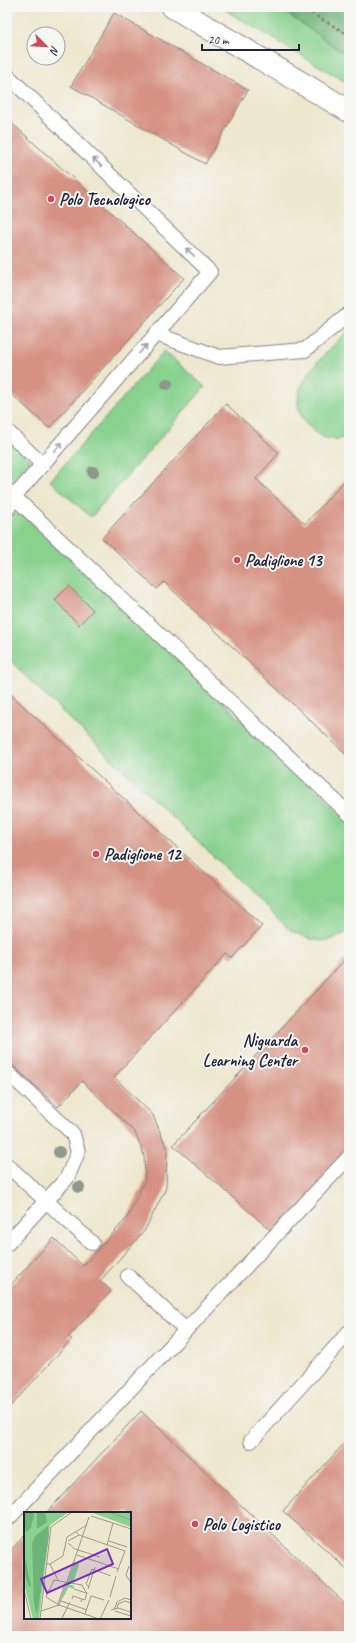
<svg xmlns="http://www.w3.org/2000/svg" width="356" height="1643" viewBox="0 0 356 1643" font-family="Caveat,sans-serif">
<rect width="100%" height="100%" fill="#f6f6f2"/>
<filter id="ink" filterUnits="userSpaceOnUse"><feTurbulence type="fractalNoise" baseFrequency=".025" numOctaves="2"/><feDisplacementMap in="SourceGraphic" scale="8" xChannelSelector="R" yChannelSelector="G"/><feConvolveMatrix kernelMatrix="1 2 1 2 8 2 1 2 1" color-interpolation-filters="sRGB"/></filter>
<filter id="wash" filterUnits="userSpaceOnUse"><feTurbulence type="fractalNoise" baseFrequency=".012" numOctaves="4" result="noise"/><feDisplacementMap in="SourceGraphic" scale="16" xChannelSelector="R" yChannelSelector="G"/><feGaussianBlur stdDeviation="0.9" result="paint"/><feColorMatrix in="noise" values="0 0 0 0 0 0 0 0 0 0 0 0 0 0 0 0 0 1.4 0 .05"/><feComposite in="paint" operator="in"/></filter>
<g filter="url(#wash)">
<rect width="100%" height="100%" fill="#ede7ce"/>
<g fill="#88d28e" stroke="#557a64">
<path d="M220 7H349V84Z"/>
<path d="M349 330V436C337 441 325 441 315 432 271 396 323 357 349 330Z"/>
<path d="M164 351 205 387 91 517 50 481Z"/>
<path d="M7 438 35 465 13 489 7 483Z"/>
<path d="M13 514 23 515 349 820V931C321 946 319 942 291 931L23 674 7 656V517Z"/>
</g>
<path fill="#6eb479" stroke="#486b5a" d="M278 7H349V57Z"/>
<g id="blocks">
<g fill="#d59182">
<path d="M114 13 248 90 205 164 71 86Z"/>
<path d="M7 119 184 278 49 428 7 390Z"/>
<path d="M226 404 279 453 256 479 305 524 349 476V757L164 582 157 589 102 538Z"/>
<path d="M69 586 93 610 79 625 55 600Z"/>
<path d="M7 691 262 926 232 958 227 954 114 1077 153 1115 167 1149 166 1188 145 1230 100 1281 111 1291 68 1337 72 1339 7 1410V1289L54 1238 83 1266 127 1218 145 1180 144 1155 135 1132 82 1081 58 1107 7 1060Z"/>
<path d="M349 955V1157L276 1235 173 1145Z"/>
<path d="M141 1411 349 1607V1636H7V1554L25 1535V1618H130V1513H46Z"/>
<path d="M349 1438V1571L283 1511Z"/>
</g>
</g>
</g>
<g filter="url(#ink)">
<use href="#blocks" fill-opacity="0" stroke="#888484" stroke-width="1"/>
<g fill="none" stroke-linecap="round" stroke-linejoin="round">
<g stroke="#888484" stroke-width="16">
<g id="lane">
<path d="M7 75 210 272 14 497 7 510"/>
<path d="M156 334 219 357 305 350 349 314"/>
<path d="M7 431 43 465"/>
<path d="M8 491 349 814"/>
<path d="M7 1072 73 1134 78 1152 67 1178 7 1244"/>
<path d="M7 1165 92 1243"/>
<path d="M128 1276 186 1330"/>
<path d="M251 1441 349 1332"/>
<path d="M7 1520 349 1157"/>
</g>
</g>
<g stroke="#888484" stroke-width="24">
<path id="street" d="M173 7 349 111"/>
</g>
<path stroke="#888484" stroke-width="2.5" stroke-dasharray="3 3" stroke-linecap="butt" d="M301 7 349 35"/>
<use href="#lane" stroke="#fff" stroke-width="14"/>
<use href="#street" stroke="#fff" stroke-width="22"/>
</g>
<g fill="#8e988b">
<circle cx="167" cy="384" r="6"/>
<circle cx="93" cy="472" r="6"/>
<circle cx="59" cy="1152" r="6"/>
<circle cx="79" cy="1187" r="6"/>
</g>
<defs><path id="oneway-shaft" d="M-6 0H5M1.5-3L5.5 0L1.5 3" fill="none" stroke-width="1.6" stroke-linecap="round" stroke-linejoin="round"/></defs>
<g stroke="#9c9ca7">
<use href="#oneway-shaft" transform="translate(97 162) rotate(-136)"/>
<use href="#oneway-shaft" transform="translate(190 252) rotate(-136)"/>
<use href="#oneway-shaft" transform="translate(143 349) rotate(-49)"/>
<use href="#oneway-shaft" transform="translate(58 447) rotate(-49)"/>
</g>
</g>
<g fill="#d1495b" stroke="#f6f6f2" stroke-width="1.5">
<circle cx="51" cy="199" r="4"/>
<circle cx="237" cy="560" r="4"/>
<circle cx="96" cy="854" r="4"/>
<circle cx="305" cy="1050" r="4"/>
<circle cx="195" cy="1524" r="4"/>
</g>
<g text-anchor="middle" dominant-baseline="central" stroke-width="4" stroke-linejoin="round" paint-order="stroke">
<g font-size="17" font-weight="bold" fill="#22223b" stroke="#f6f6f2" text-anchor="start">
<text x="59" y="199">Polo Tecnologico</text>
<text x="245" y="560">Padiglione 13</text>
<text x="104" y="854">Padiglione 12</text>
<text x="297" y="1040" text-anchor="end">Niguarda<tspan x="297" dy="20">Learning Center</tspan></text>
<text x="203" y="1524">Polo Logistico</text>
</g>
</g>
<g transform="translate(24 1512)">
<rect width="107" height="107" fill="#ede7ce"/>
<path d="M0 0H45L26 13 15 107H9L0 71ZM66 0H107V15L69 1ZM54 50 55 53 50 68 44 72 50 74V77L45 75 37 89 50 51Z" fill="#88d28e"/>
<path d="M0 0H9L10 3 7 16 3 20 0 17ZM13 0H21L23 10 13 17ZM24 14 25 23 13 103 10 92 8 32 11 24ZM0 41 7 73 5 75 0 60Z" fill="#6eb479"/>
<path fill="none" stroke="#9c9893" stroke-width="1" d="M85 0 107 8M67 4 89 11 83 33M89 11 107 17M52 20 55 23 101 39 93 60M44 29 55 23M85 29 103 35M44 31 51 37 76 45M53 43 95 57M23 52H26L34 68M26 52 39 44 43 25 63 13M105 54 102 63 107 71M65 75 62 72 68 57 87 64M0 77 7 107M50 77 62 81M64 77 71 55M22 85 30 68 58 73 63 82M22 85 35 93 75 107M86 85 92 64M48 87 49 84 58 87M37 89 63 98M57 90 58 87 61 88 63 80M34 92 41 71M35 93 65 5M93 97 94 92 101 89 107 91M87 98 94 96 107 100M90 98 93 90 101 86 107 88M17 99 35 93M91 99 107 104M61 102 67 84 80 88M38 106 46 90M16 107 27 15 48 0M76 107 85 88"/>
<path fill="#7b2cbf" fill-opacity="0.15" stroke="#7b2cbf" stroke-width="2" d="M83 37 89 52 23 81 17 67Z"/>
<rect width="107" height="107" fill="none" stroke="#22223b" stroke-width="2"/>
</g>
<rect width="356" height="1643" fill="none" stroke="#f6f6f2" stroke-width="24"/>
<g transform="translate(46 46) rotate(114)"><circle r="19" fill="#f6f6f2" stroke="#a1a1a9"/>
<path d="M0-3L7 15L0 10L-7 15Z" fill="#d1495b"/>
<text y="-6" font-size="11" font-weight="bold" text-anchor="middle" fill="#22223b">N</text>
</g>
<path d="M202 44v6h97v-6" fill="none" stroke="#22223b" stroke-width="2"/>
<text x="208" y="44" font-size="12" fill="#22223b" stroke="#f6f6f2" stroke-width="3" paint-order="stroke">20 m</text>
</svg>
